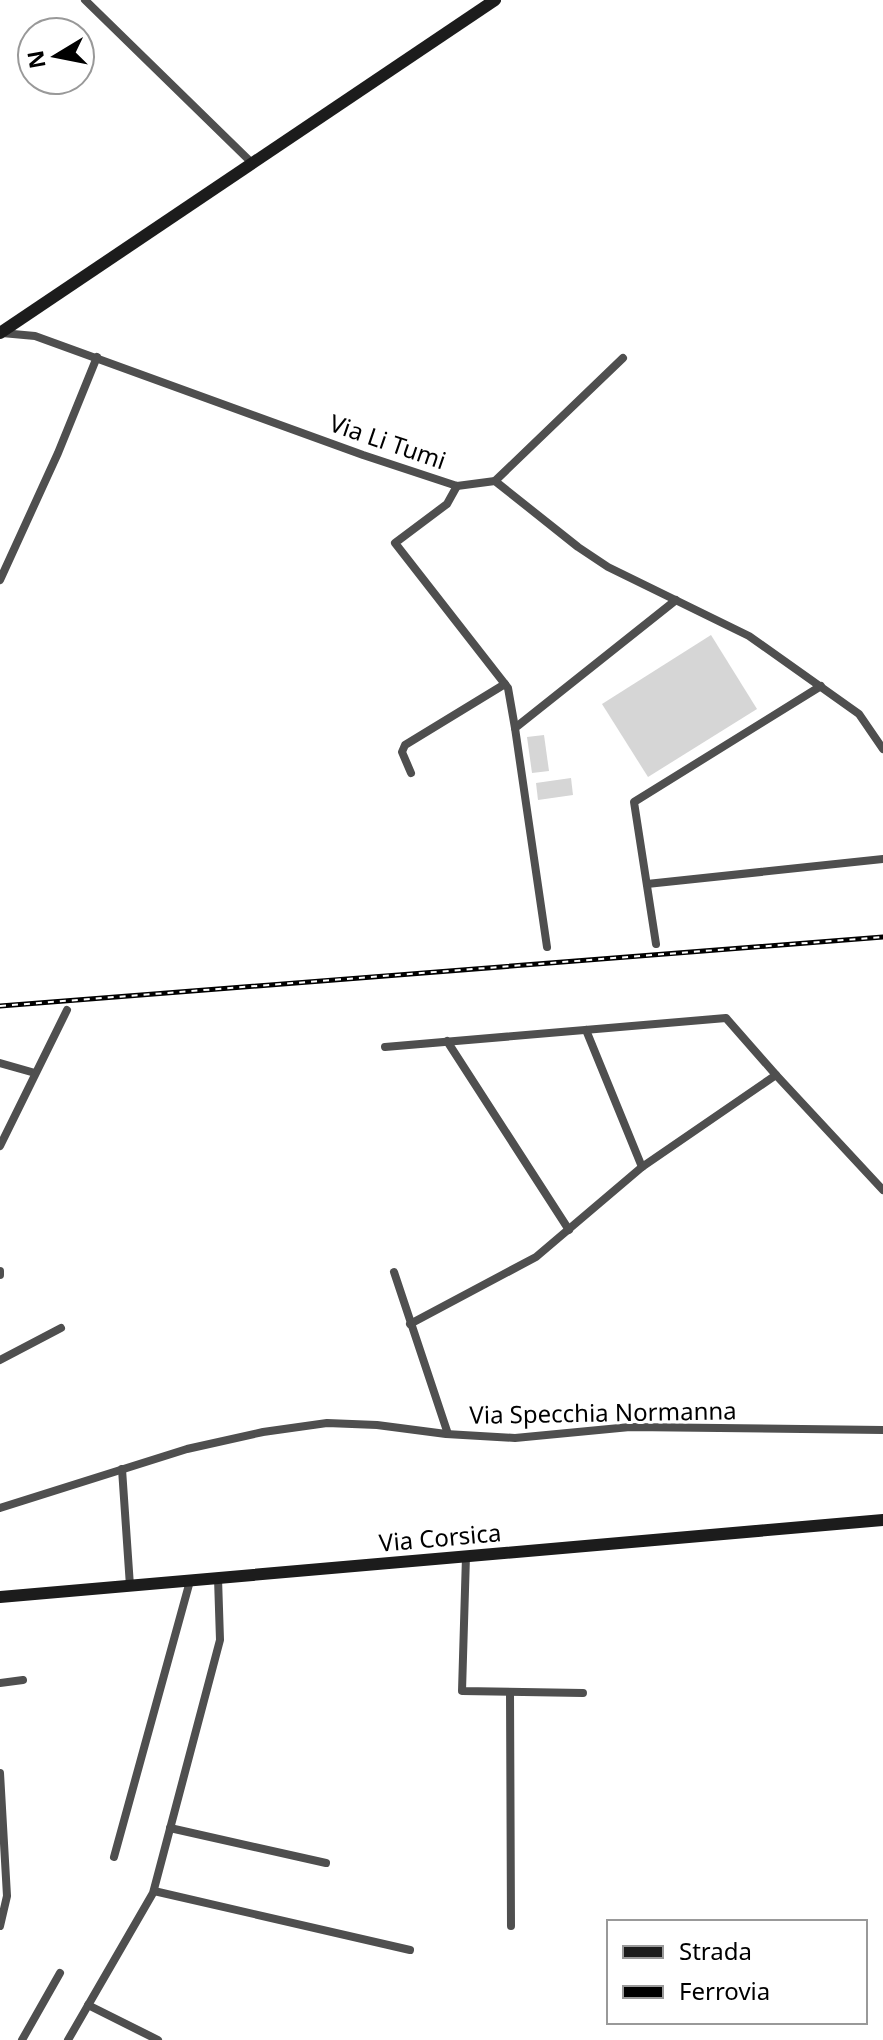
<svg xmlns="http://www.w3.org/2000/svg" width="883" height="2040" viewBox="0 0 883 2040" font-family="'Noto Sans',sans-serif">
<rect width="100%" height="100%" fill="#fff"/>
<g fill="#d6d6d6">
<path d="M711 635 757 709 648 777 602 704Z"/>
<path d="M544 735 549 771 532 773 527 737Z"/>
<path d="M571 778 573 795 538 800 536 783Z"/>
</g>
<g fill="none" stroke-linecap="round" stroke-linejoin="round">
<g stroke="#4f4f4f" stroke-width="8">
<path d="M85 0 253 164"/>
<path d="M2 333 35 336 363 455 457 486 495 481 578 547 608 567 749 636 859 714 883 749"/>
<path d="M495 481 623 358"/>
<path d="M457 486 447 504 395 543 508 688 515 728"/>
<path d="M0 580 58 453 97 357"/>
<path d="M411 773 402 752 405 745 505 684"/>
<path d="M647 884 883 859"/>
<path d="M656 944 634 802 821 686"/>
<path d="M547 947 515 728 676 600"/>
<path d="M586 1030 642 1167"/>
<path d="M447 1041 569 1230"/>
<path d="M385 1047 726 1018 776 1075"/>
<path d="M0 1063 35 1073"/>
<path d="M0 1146 67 1010"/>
<path d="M0 1271V1275"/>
<path d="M394 1272 448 1434"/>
<path d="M410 1324 536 1257 642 1167 776 1075 883 1190"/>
<path d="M0 1360 61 1328"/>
<path d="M122 1469 130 1586"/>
<path d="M0 1508 187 1449 263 1432 327 1423 377 1425 446 1434 515 1438 630 1427 883 1430"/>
<path d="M466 1556 462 1691 583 1693"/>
<path d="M0 1683 23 1680"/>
<path d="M510 1692 511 1926"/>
<path d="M0 1773 7 1896 0 1926"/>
<path d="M170 1828 326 1863"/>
<path d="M114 1857 190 1581"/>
<path d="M154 1891 410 1950"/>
<path d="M88 2005 158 2040"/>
<path d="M22 2040 60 1973"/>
<path d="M68 2040 153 1893 220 1640 218 1578"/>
</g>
<g stroke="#1c1c1c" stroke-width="12">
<path d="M0 333 495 0"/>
<path d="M0 1597 883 1520"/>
</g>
<g stroke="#000" stroke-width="5">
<path id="rail" d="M0 1006 883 937"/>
</g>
<use href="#rail" stroke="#fff" stroke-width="2" stroke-dasharray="6" stroke-linecap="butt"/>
</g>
<g text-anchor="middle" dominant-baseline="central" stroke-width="6" stroke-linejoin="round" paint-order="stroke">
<g font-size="24" fill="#000" stroke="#fff">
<text transform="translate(388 441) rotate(19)">Via Li Tumi</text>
<text transform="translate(603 1412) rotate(-1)">Via Specchia Normanna</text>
<text transform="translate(440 1537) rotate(-5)">Via Corsica</text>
</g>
</g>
<rect x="607" y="1920" width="260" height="104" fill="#ffffff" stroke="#999999" stroke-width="2"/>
<rect x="623" y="1946" width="40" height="12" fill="#1c1c1c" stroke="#999999" stroke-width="2"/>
<text x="679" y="1960" font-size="24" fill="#000000">Strada</text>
<rect x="623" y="1986" width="40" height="12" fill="#000000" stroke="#999999" stroke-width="2"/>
<text x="679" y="2000" font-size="24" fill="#000000">Ferrovia</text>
<g transform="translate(56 56) rotate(260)"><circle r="38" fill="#ffffff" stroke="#999999" stroke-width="2"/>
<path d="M0-6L14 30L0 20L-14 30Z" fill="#000000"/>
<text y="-12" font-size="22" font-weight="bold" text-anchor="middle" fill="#000000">N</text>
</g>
</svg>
